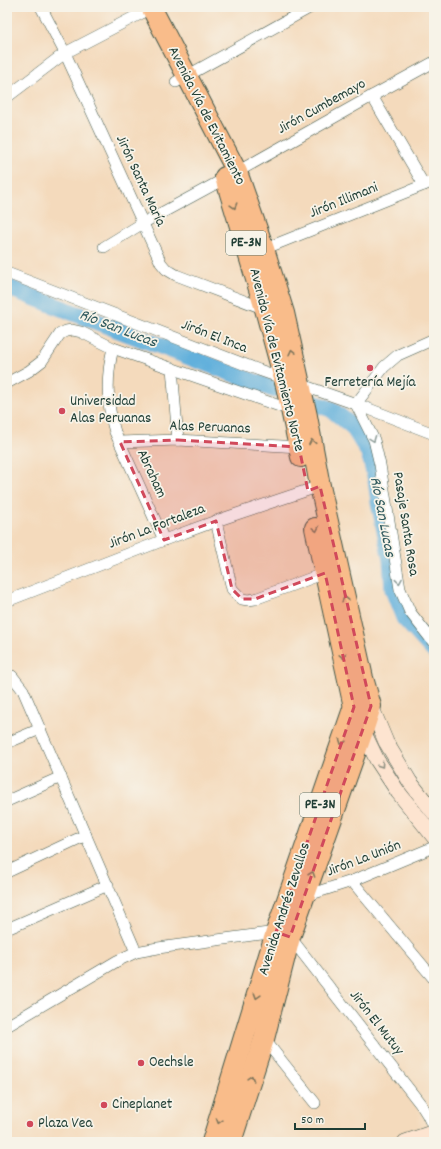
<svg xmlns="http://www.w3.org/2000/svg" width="441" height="1149" viewBox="0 0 441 1149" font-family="Dekko,sans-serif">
<rect width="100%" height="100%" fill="#f7f3e8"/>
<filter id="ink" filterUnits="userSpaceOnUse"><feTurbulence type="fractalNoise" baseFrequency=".025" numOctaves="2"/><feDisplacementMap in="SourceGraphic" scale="8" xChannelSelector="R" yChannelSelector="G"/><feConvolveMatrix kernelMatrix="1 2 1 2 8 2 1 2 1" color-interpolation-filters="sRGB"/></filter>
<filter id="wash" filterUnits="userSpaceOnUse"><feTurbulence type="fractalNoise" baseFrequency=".012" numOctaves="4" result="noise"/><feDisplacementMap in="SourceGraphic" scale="16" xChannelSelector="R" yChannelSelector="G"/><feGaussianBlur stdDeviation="0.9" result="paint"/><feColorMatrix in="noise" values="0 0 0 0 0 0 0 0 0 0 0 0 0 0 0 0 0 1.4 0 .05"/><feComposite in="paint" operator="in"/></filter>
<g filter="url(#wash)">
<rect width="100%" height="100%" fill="#f4dabc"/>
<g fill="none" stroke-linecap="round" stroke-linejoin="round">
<g stroke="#62b0dc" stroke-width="17">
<path d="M7 287 95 321 273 389"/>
<path d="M308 401 331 409 353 427 369 453 376 480 379 502 391 560 393 590 404 618 434 651"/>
</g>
</g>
</g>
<g filter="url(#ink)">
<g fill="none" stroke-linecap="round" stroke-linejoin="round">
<g stroke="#3f5548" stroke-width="12">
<g id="street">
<path d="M41 7 65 53 161 263 166 269 176 275 265 309"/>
<path d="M176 82 311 7"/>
<path d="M372 96 424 185"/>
<path d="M7 97 65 53 140 14"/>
<path d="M104 247 143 223 237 172 372 96 434 62"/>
<path d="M264 249 434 181"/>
<path d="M7 273 259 370 356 404 434 434"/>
<path d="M113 348C106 377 106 403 115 432L164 540"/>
<path d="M172 368 178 440"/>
<path d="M7 383 29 371 42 361 60 334 66 331 72 330 81 332 113 348 294 411"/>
<path d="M356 404 374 440 380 465 400 589 410 612 434 643"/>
<path d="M356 404 384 367 398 355 434 339"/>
<path d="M120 442 178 440 299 447"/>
<path d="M216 521 232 589 242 599 248 600 255 599 325 573"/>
<path d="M7 601 164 540 216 521 320 486"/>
<path d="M7 677 12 676 23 690 136 952"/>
<path d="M7 743 40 729"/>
<path d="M7 801 61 777"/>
<path d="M7 872 86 835"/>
<path d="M352 881 434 979"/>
<path d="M305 896 352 881 434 847"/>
<path d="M7 929 108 885"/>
<path d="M7 1026 117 961 136 952 158 948 276 932 290 937 422 1106 427 1114 434 1129"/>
<path d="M264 1039 315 1103"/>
</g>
</g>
<g stroke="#3f5548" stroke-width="16">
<g id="secondary">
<path d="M371 706 386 742 410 782 434 813"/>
<path d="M363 731 377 760 398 792 434 837"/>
<path d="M405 1142 434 1132"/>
</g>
</g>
<g stroke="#3f5548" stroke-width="22">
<g id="highway">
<path d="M151 7 237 172 264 249 284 313 307 416 320 486 363 678 371 706 363 731 290 937 264 1039 231 1142"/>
<path d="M225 177 265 309 286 386 301 457"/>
<path d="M315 528 354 707 363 731"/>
<path d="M212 1142 276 932 355 703"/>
</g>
</g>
<use href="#street" stroke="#fff" stroke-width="11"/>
<use href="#secondary" stroke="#fde4d0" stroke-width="15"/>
<use href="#highway" stroke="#f9bc8a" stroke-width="20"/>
</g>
<defs><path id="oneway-chevron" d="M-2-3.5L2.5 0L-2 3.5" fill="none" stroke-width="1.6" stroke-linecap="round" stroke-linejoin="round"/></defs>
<g stroke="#81765b">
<use href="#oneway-chevron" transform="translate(234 206) rotate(73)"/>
<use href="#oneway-chevron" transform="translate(292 352) rotate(-103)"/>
<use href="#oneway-chevron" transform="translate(312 442) rotate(-101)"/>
<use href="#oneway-chevron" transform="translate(316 529) rotate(78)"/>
<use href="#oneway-chevron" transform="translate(345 599) rotate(-103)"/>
<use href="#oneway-chevron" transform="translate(343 656) rotate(78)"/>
<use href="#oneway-chevron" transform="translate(342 742) rotate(109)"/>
<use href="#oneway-chevron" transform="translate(312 874) rotate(-71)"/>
<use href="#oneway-chevron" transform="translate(257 996) rotate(107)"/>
<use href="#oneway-chevron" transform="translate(251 1078) rotate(-72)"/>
<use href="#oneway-chevron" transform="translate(219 1121) rotate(107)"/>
</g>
<g stroke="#8f9e9a">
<use href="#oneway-chevron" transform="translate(373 439) rotate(69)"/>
<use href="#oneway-chevron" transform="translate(399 581) rotate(81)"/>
</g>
<use stroke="#8e9082" href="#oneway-chevron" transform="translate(381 765) rotate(56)"/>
</g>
<path fill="#d1495b" fill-opacity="0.2" stroke="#d1495b" stroke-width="3" stroke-dasharray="8 5" stroke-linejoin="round" d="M178 440 299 447 308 491 320 486 371 706 290 937 276 932 354 707 325 573 255 599H242L232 589 216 521 164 540 120 442Z"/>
<g fill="#d1495b" stroke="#f7f3e8" stroke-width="1.5">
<circle cx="370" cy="368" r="4"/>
<circle cx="62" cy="411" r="4"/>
<circle cx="141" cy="1063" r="4"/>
<circle cx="104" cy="1105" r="4"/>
<circle cx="30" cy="1124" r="4"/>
</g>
<g text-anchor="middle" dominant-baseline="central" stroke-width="3.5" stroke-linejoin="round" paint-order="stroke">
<g fill="#f7f3e8" stroke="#60746a" stroke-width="1">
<rect x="226" y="231" width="40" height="24" rx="3"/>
<rect x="300" y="793" width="40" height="24" rx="3"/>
</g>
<g font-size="14" font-weight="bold" fill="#1f3d34">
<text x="246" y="243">PE-3N</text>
<text x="320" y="805">PE-3N</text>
</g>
<g font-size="15" fill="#1f3d34" stroke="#f7f3e8">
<text transform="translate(322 107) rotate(-29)">Jirón Cumbemayo</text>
<text transform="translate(206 116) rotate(63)">Avenida Vía de Evitamiento</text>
<text transform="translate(140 181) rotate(65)">Jirón Santa María</text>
<text transform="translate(344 201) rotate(-22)">Jirón Illimani</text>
<text transform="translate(214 337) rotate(21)">Jirón El Inca</text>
<text transform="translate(276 360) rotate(76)">Avenida Vía de Evitamiento Norte</text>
<text transform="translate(210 428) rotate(2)">Alas Peruanas</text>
<text transform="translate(151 474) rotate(65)">Abraham</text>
<text transform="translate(405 524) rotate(81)">Pasaje Santa Rosa</text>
<text transform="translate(157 527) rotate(-21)">Jirón La Fortaleza</text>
<text transform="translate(364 859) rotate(-21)">Jirón La Unión</text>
<text transform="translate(285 909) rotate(-72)">Avenida Andrés Zevallos</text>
<text transform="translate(376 1023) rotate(52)">Jirón El Mutuy</text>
</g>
<g font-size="15" fill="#1f3d34" stroke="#f7f3e8" text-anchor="start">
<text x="370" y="383" text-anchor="middle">Ferretería Mejía</text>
<text x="70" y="402">Universidad<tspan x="70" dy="17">Alas Peruanas</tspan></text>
<text x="149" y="1063">Oechsle</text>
<text x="112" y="1105">Cineplanet</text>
<text x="38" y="1124">Plaza Vea</text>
</g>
<g font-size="16" font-style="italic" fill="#305a5e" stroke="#f7f3e8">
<text transform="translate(118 329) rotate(21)">Río San Lucas</text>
<text transform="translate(382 517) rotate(79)">Río San Lucas</text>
</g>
</g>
<rect width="441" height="1149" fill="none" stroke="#f7f3e8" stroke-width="24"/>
<path d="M295 1123v6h70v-6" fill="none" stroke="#1f3d34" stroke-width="2"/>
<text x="301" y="1123" font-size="12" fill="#1f3d34" stroke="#f7f3e8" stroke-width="3" paint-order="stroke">50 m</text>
</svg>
